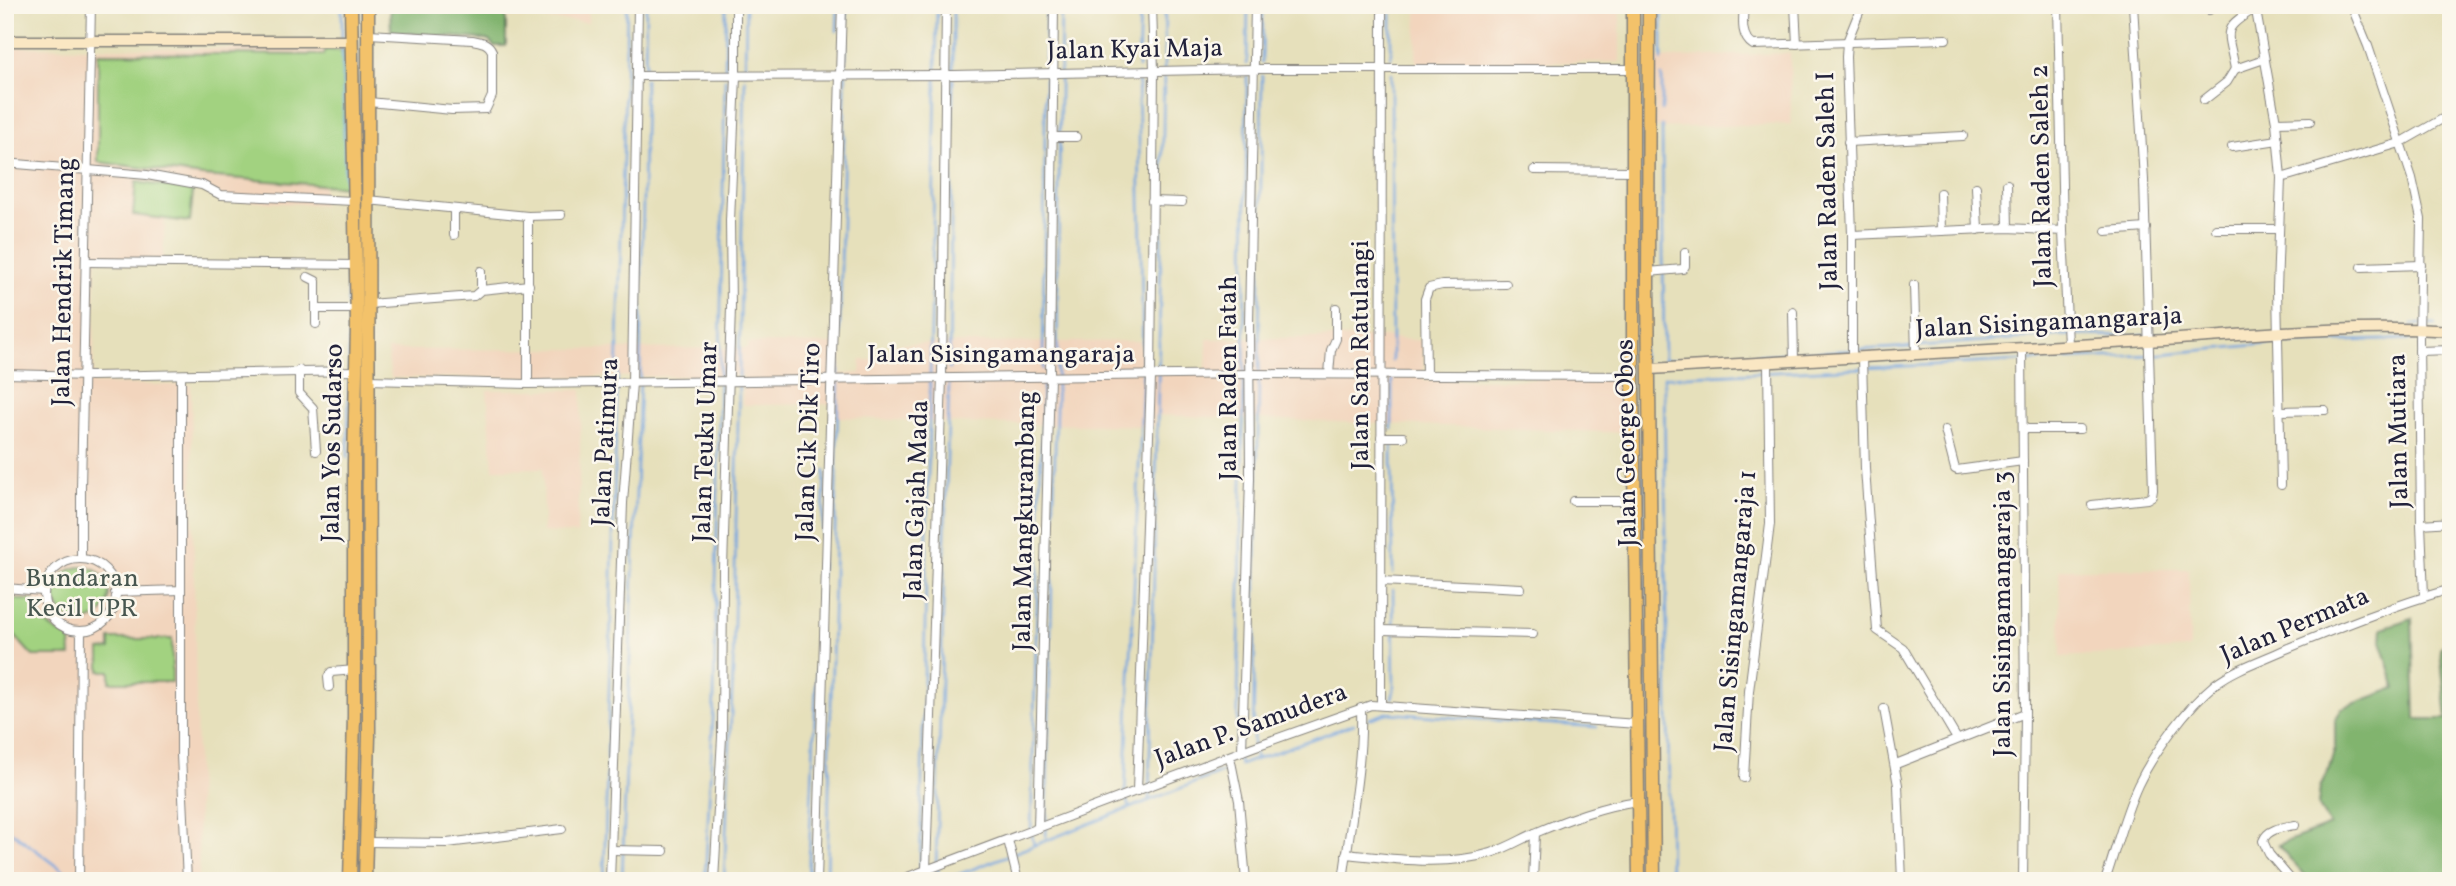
<svg xmlns="http://www.w3.org/2000/svg" width="2456" height="886" viewBox="0 0 2456 886" font-family="Vollkorn,serif">
<rect width="100%" height="100%" fill="#fbf7ec"/>
<filter id="ink" filterUnits="userSpaceOnUse"><feTurbulence type="fractalNoise" baseFrequency=".0143" numOctaves="2"/><feDisplacementMap in="SourceGraphic" scale="14" xChannelSelector="R" yChannelSelector="G"/><feConvolveMatrix kernelMatrix="1 2 1 2 8 2 1 2 1" color-interpolation-filters="sRGB"/></filter>
<filter id="wash" filterUnits="userSpaceOnUse"><feTurbulence type="fractalNoise" baseFrequency=".00686" numOctaves="4" result="noise"/><feDisplacementMap in="SourceGraphic" scale="28" xChannelSelector="R" yChannelSelector="G"/><feGaussianBlur stdDeviation="1.57" result="paint"/><feColorMatrix in="noise" values="0 0 0 0 0 0 0 0 0 0 0 0 0 0 0 0 0 1.4 0 .05"/><feComposite in="paint" operator="in"/></filter>
<g filter="url(#wash)">
<rect width="100%" height="100%" fill="#e6e0bb"/>
<g fill="#f2d5bd">
<path d="M507 5H588V22L507 17Z"/>
<path d="M1417 5H1620V62L1416 63Z"/>
<path d="M5 47 325 50 323 205 220 200 196 186 137 179 133 214 165 219 163 260 96 257 93 384 191 385 199 881H5Z"/>
<path d="M1790 53 1791 124 1654 128 1655 58Z"/>
<path d="M1386 337 1423 341 1424 380 1629 379V433L1154 415V426L952 423 836 417 835 404 742 405 743 376 391 378 387 350 747 348 748 343 842 344 841 374 860 373 861 360H891V344L1140 341 1141 374 1206 370 1207 339Z"/>
<path d="M487 390H582L577 534 542 532 544 518 543 468 493 469Z"/>
<path d="M2059 569H2189L2190 649 2061 657Z"/>
</g>
<g fill="#a2d280" stroke="#627a5e" stroke-width="2">
<path d="M325 50 349 51 350 187 203 176 98 162V53L324 55Z"/>
<path d="M136 182 193 190 190 222 133 215Z"/>
<path d="M5 434H10L11 536H5Z"/>
<circle cx="82" cy="594" r="27"/>
<path d="M5 599 33 600C42 624 48 628 70 638L71 656H33L30 653 5 625Z"/>
<path d="M110 639H172V682H110V671H100V650L110 649Z"/>
</g>
<g fill="#81b46e" stroke="#526b54" stroke-width="2">
<path d="M390 5H506V46H494L489 41 480 39 391 32Z"/>
<path d="M2412 618 2415 719H2447L2440 648 2451 639V881H2309L2278 845 2330 825 2318 805 2320 787 2327 775 2335 748V721L2342 708 2396 688 2381 641 2382 628Z"/>
</g>
<g fill="none" stroke-linecap="round" stroke-linejoin="round">
<g stroke="#75a4de" stroke-width="2.5">
<path d="M1391 5V57"/>
<path d="M1640 5 1646 881"/>
<path d="M1662 5V60"/>
<path d="M837 31 838 5"/>
<path d="M342 37V5"/>
<path d="M342 44 349 364 348 457"/>
<path d="M1262 62 1263 5"/>
<path d="M1247 64 1248 5"/>
<path d="M1138 68 1140 5"/>
<path d="M936 72 937 5"/>
<path d="M953 72V5"/>
<path d="M645 73 646 5"/>
<path d="M725 73 726 5"/>
<path d="M745 73 746 5"/>
<path d="M1391 73 1392 361"/>
<path d="M1662 76V110"/>
<path d="M1247 77 1244 375 1237 753 1240 765 1354 724"/>
<path d="M1662 126 1664 360 1912 347"/>
<path d="M1162 198 1165 5"/>
<path d="M2412 324 2436 325"/>
<path d="M2423 339 2451 340"/>
<path d="M1919 346 2068 335 2150 336 2223 331"/>
<path d="M949 369 953 79"/>
<path d="M1043 369 1046 5"/>
<path d="M1259 371 1262 76"/>
<path d="M1392 377V429"/>
<path d="M1392 445 1393 574"/>
<path d="M1392 698 1394 691 1393 590"/>
<path d="M1369 719 1387 713 1597 727"/>
<path d="M1256 759 1253 747 1259 378"/>
<path d="M1149 799 1162 205"/>
<path d="M1129 807 1125 796 1143 373 1138 75"/>
<path d="M5 827 76 880"/>
<path d="M1046 840 1057 367 1061 5"/>
<path d="M1034 845 1031 831 1043 385"/>
<path d="M344 881V873"/>
<path d="M604 881 627 5"/>
<path d="M622 881 640 381 645 79"/>
<path d="M705 881 714 698 725 79"/>
<path d="M724 881 733 670 745 79"/>
<path d="M808 881 825 471"/>
<path d="M827 881 847 5"/>
<path d="M922 881 920 873 936 79"/>
<path d="M942 881 1225 771"/>
<path d="M943 881 936 867 949 384"/>
<path d="M1670 881 1664 377 2150 355 2278 343 2416 339"/>
</g>
</g>
</g>
<g filter="url(#ink)">
<g fill="none" stroke-linecap="round" stroke-linejoin="round">
<g stroke="#84817b" stroke-width="10">
<g id="street">
<path d="M1744 5C1743 20 1740 36 1753 45L1946 39"/>
<path d="M1795 5 1797 44"/>
<path d="M2058 5 2063 231 2068 345"/>
<path d="M2208 5 2209 10"/>
<path d="M2255 5 2276 122 2281 178 2277 289 2281 485"/>
<path d="M2351 5 2368 46 2412 178 2421 219 2419 339 2421 524 2424 596"/>
<path d="M2256 8C2219 30 2228 30 2235 69L2264 59"/>
<path d="M369 34 472 40C481 42 488 42 492 51V96L486 109 452 110 369 102"/>
<path d="M637 76 953 75 1255 69H1633"/>
<path d="M2204 100 2227 82 2235 69"/>
<path d="M2276 122 2310 121"/>
<path d="M1052 137H1076"/>
<path d="M1848 142 1963 136"/>
<path d="M2232 147 2278 140"/>
<path d="M5 163 147 175 202 185 221 195 354 201"/>
<path d="M1534 170 1633 171"/>
<path d="M2281 178 2400 143 2451 114"/>
<path d="M2007 184 2008 228"/>
<path d="M1976 187 1978 230"/>
<path d="M1940 193 1941 231"/>
<path d="M368 200 528 216V384"/>
<path d="M1152 201 1182 202"/>
<path d="M528 216 561 215"/>
<path d="M2216 229H2279"/>
<path d="M2106 231 2146 228"/>
<path d="M454 235V209"/>
<path d="M1852 235 2008 228 2063 231"/>
<path d="M86 262 356 265"/>
<path d="M2362 267 2421 265"/>
<path d="M1648 272 1683 269 1685 266V252"/>
<path d="M308 277 316 281V309H357"/>
<path d="M1914 285 1916 354"/>
<path d="M481 290 529 285"/>
<path d="M368 304 474 296 481 290V271"/>
<path d="M1793 312 1794 361"/>
<path d="M316 324V309"/>
<path d="M2022 348 2025 713 2023 881"/>
<path d="M2419 351 2451 350"/>
<path d="M1862 358 1865 469 1877 630 1903 648 1957 739"/>
<path d="M1852 359V235L1846 57 1847 42 1862 5"/>
<path d="M299 370V393L313 408 316 451"/>
<path d="M5 374 91 376 356 371"/>
<path d="M1329 374 1331 350 1336 339V308"/>
<path d="M1426 375 1425 299 1429 288 1442 285 1506 284"/>
<path d="M368 380 528 384 1251 374 1633 376"/>
<path d="M2279 411 2325 410"/>
<path d="M2023 429H2080"/>
<path d="M1945 430 1955 469 1957 470 2023 461"/>
<path d="M1381 437H1403"/>
<path d="M1573 501H1635"/>
<path d="M2092 505 2147 499 2152 496 2153 490 2144 180 2133 5"/>
<path d="M2421 524 2451 522"/>
<path d="M81 559V488L91 5"/>
<circle cx="80" cy="595" r="36"/>
<path d="M1382 581 1521 588"/>
<path d="M5 588 43 591"/>
<path d="M181 590V755L187 881"/>
<path d="M115 592 181 590V375"/>
<path d="M1382 630 1533 634"/>
<path d="M329 687 328 677 331 672 355 670"/>
<path d="M1381 705 1382 5"/>
<path d="M1884 709 1898 785 1902 881"/>
<path d="M1242 751 1250 478 1249 324 1255 5"/>
<path d="M1230 757 1239 801 1246 881"/>
<path d="M1896 764 2025 713"/>
<path d="M1744 778 1749 691 1770 524 1768 363"/>
<path d="M1137 791 1151 377 1154 71 1152 5"/>
<path d="M1038 828 1050 377 1054 5"/>
<path d="M1008 840 1018 881"/>
<path d="M367 842 447 843 562 829"/>
<path d="M611 850 664 851"/>
<path d="M1346 854C1394 859 1443 867 1491 853 1507 848 1520 840 1535 833 1568 819 1602 806 1638 801"/>
<path d="M926 870 942 377 946 5"/>
<path d="M79 881 81 631"/>
<path d="M610 881 623 503 632 383 638 5"/>
<path d="M714 881 722 737 723 568 731 307 730 221 736 76V5"/>
<path d="M817 881 842 5"/>
<path d="M897 881 1253 747 1371 705 1637 724"/>
<path d="M1343 881C1350 824 1363 765 1361 708"/>
<path d="M1533 881 1535 833"/>
<path d="M2105 881C2116 849 2124 815 2138 785 2154 752 2187 707 2215 684 2236 668 2263 660 2286 649 2340 627 2394 605 2451 589"/>
<path d="M2292 881 2269 854 2263 841C2267 829 2283 827 2295 825"/>
</g>
</g>
<g stroke="#84817b" stroke-width="13">
<g id="secondary">
<path d="M5 41H351"/>
<path d="M1650 369C1816 360 1982 351 2149 341 2250 335 2349 324 2451 331"/>
</g>
</g>
<g stroke="#84817b" stroke-width="15">
<g id="primary">
<path d="M1633 5V376L1639 881"/>
<path d="M1649 5 1648 284 1654 881"/>
<path d="M350 881 354 716V463L357 326 351 5"/>
<path d="M365 881 369 736 368 5"/>
</g>
</g>
<use href="#street" stroke="#fff" stroke-width="8"/>
<use href="#secondary" stroke="#fae7c3" stroke-width="10"/>
<use href="#primary" stroke="#f3c26a" stroke-width="12"/>
</g>
</g>
<g text-anchor="middle" dominant-baseline="central" stroke-width="5" stroke-linejoin="round" paint-order="stroke">
<g font-size="26" fill="#22223b" stroke="#fbf7ec">
<text transform="translate(1135 50) rotate(-1)">Jalan Kyai Maja</text>
<text transform="translate(2042 176) rotate(-91)">Jalan Raden Saleh 2</text>
<text transform="translate(1828 181) rotate(-91)">Jalan Raden Saleh I</text>
<text transform="translate(64 282) rotate(-89)">Jalan Hendrik Timang</text>
<text transform="translate(2049 323) rotate(-3)">Jalan Sisingamangaraja</text>
<text x="1001" y="355">Jalan Sisingamangaraja</text>
<text transform="translate(1361 355) rotate(-90)">Jalan Sam Ratulangi</text>
<text transform="translate(1229 378) rotate(-90)">Jalan Raden Fatah</text>
<text transform="translate(2399 431) rotate(-91)">Jalan Mutiara</text>
<text transform="translate(606 442) rotate(-87)">Jalan Patimura</text>
<text transform="translate(706 442) rotate(-88)">Jalan Teuku Umar</text>
<text transform="translate(809 442) rotate(-88)">Jalan Cik Dik Tiro</text>
<text transform="translate(333 443) rotate(-89)">Jalan Yos Sudarso</text>
<text transform="translate(1627 443) rotate(-91)">Jalan George Obos</text>
<text transform="translate(917 500) rotate(-88)">Jalan Gajah Mada</text>
<text transform="translate(1025 521) rotate(-89)">Jalan Mangkurambang</text>
<text transform="translate(1736 611) rotate(-85)">Jalan Sisingamangaraja 1</text>
<text transform="translate(2003 614) rotate(-90)">Jalan Sisingamangaraja 3</text>
<text transform="translate(2295 626) rotate(-23)">Jalan Permata</text>
<text transform="translate(1251 726) rotate(-20)">Jalan P. Samudera</text>
</g>
<g font-size="26" fill="#485750" stroke="#fbf7ec">
<text x="82" y="579">Bundaran<tspan x="82" dy="30">Kecil UPR</tspan></text>
</g>
</g>
<rect width="2456" height="886" fill="none" stroke="#fbf7ec" stroke-width="28"/>
</svg>
